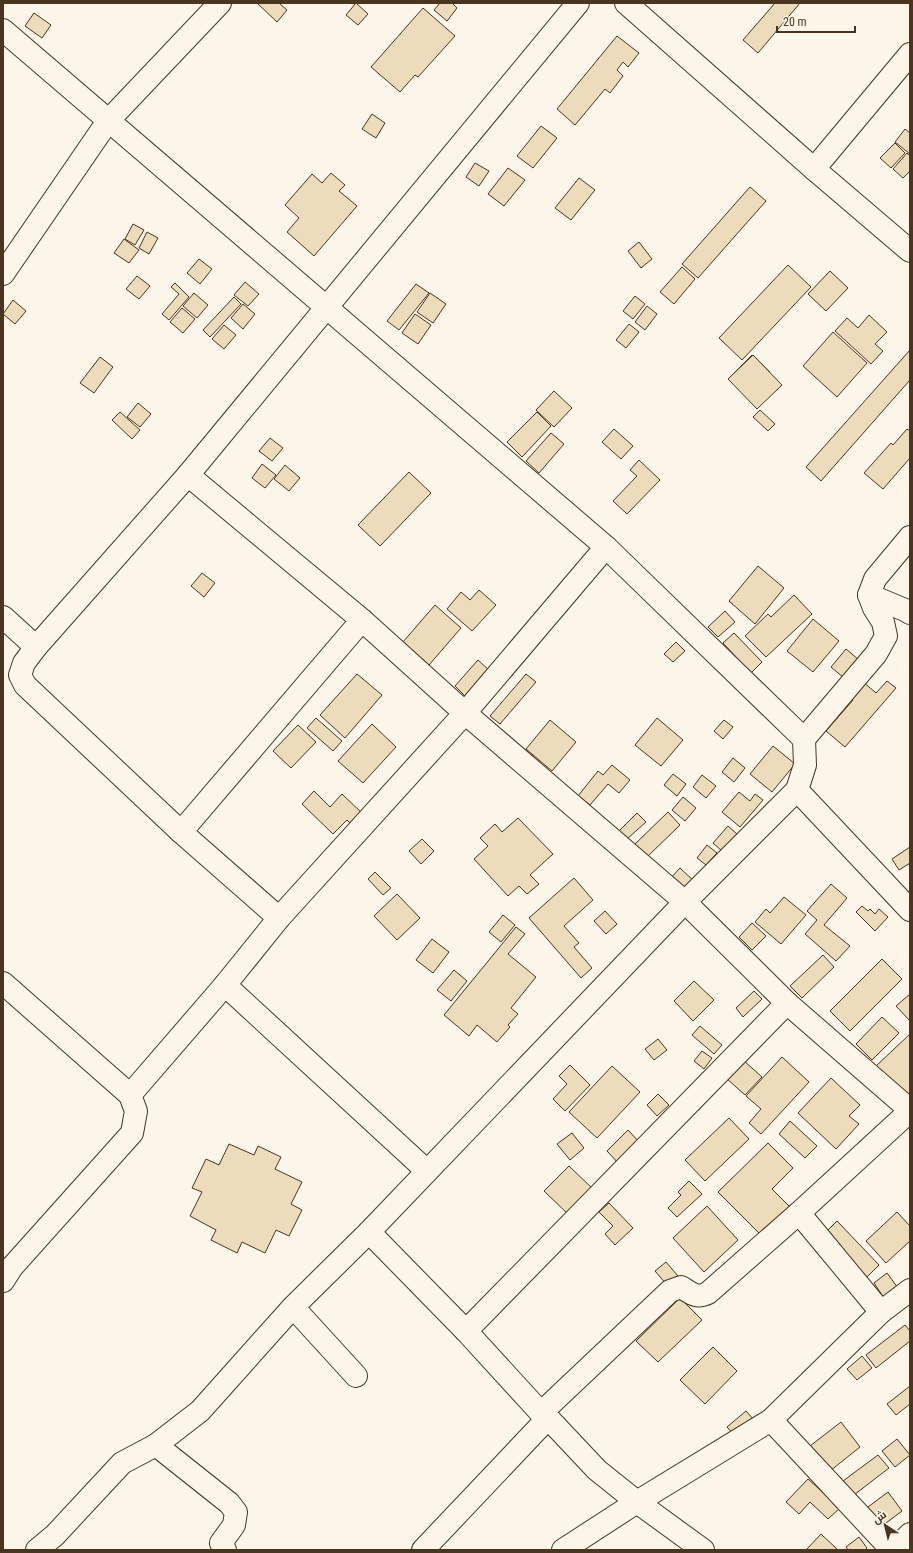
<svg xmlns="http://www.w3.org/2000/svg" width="913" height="1553" viewBox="0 0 913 1553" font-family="'Roboto Condensed',Cairo,sans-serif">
<rect width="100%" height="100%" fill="#fbf6e9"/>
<g fill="#ecdcbc" stroke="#4a3520">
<path d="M257 3H279L287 10 277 22Z"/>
<path d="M356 3 368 14 358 25 346 15Z"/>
<path d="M440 3H452L457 8 447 21 434 10Z"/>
<path d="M775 3H800L758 53 743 40Z"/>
<path d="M423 8 455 36 418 77 415 75 400 92 371 67Z"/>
<path d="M34 13 51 25 42 38 25 26Z"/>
<path d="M617 36 639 53 628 67 623 62 617 70 623 76 610 93 605 89 575 125 557 109Z"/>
<path d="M372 114 385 123 376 138 362 129Z"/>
<path d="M541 126 557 138 533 168 517 156Z"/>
<path d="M905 129 910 133V154L895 142Z"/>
<path d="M895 143 905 153 891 168 880 158Z"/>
<path d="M907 153 910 156V171L903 178 893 169Z"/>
<path d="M475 163 489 171 479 186 466 177Z"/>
<path d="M508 168 525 180 504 206 488 194Z"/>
<path d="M331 173 345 185 339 191 357 206 314 256 287 232 299 218 285 205 312 174 322 183Z"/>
<path d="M579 178 595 190 571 220 555 208Z"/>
<path d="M750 187 766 201 698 278 682 264Z"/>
<path d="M133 224 144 230 135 245 125 239Z"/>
<path d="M147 232 158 238 149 254 139 248Z"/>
<path d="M124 239 139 250 129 263 114 253Z"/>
<path d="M639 242 652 259 641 268 628 251Z"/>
<path d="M199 259 212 269 200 284 187 273Z"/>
<path d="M788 265 811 287 742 360 719 338Z"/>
<path d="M682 267 695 279 674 304 660 292Z"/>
<path d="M830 271 848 288 826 311 808 294Z"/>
<path d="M137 276 150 286 139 299 126 289Z"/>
<path d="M245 282 259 294 248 306 234 295Z"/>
<path d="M175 283 189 297 169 320 162 314 179 294 171 287Z"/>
<path d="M416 284 429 293 399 330 387 321Z"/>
<path d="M194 293 208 305 197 318 183 306Z"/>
<path d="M430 293 446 304 433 323 417 312Z"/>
<path d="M635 296 645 304 633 319 623 311Z"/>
<path d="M234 297 241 304 210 337 203 330Z"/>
<path d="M13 300 26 311 15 324 3 314Z"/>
<path d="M243 304 255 314 243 329 231 318Z"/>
<path d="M647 306 657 314 645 330 635 322Z"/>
<path d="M182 308 195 319 183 333 170 322Z"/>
<path d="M415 314 431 325 418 344 402 333Z"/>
<path d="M869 315 887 332 875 344 883 351 871 364 835 331 847 318 858 328Z"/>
<path d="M629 324 639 332 626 348 616 340Z"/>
<path d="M224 325 236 335 224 349 212 339Z"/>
<path d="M833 332 867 363 837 397 803 366Z"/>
<path d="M910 350V380L821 481 806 467Z"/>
<path d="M752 355 770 372 748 395 730 377Z"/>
<path d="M753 355 782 385 757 409 728 379Z"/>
<path d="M100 357 113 367 94 393 80 383Z"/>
<path d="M554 391 572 408 554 427 536 410Z"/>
<path d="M138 403 151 414 140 427 127 417Z"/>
<path d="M760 410 775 424 768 431 753 417Z"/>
<path d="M120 412 140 430 132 439 112 420Z"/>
<path d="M537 412 551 426 522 457 507 442Z"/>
<path d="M614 429 633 446 621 459 602 442Z"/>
<path d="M907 429 910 431V458L883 489 864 473 891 443 893 445Z"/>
<path d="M551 433 564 444 539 473 526 461Z"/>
<path d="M270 438 283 448 272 461 259 451Z"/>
<path d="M639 460 660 480 627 514 613 501 637 476 630 470Z"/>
<path d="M262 464 276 475 265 488 252 478Z"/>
<path d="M285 465 300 478 289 491 274 479Z"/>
<path d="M409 472 431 493 380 546 358 525Z"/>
<path d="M758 566 784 588 755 624 729 601Z"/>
<path d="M202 573 215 583 204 597 191 586Z"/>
<path d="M479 590 496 605 472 631 447 609 461 592 470 600Z"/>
<path d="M794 595 812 614 766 657 745 636 768 614 771 617Z"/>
<path d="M435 605 461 628 429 665 403 642Z"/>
<path d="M725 611 735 622 718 637 708 627Z"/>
<path d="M813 619 839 641 813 672 787 651Z"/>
<path d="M734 633 762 662 751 673 723 643Z"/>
<path d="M676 642 685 651 673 662 664 654Z"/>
<path d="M846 649 859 660 844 678 831 667Z"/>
<path d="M478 660 491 672 467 698 455 686Z"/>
<path d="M357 674 382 695 345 738 320 715Z"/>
<path d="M526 674 536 682 500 724 490 716Z"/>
<path d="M862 681 876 693 887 681 896 688 845 747 826 731 853 700 849 696Z"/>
<path d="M316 718 342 741 333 751 307 728Z"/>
<path d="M657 718 683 740 661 766 635 745Z"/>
<path d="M550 720 576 742 552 771 526 749Z"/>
<path d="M724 720 733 727 723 739 714 731Z"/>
<path d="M372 724 396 747 363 783 338 761Z"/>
<path d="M298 725 316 742 291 768 273 751Z"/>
<path d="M773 746 795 764 772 792 750 774Z"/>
<path d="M733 758 745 768 734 782 722 772Z"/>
<path d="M612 765 630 780 619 793 608 784 590 805 578 796 598 771 603 775Z"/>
<path d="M673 774 686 784 677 796 664 785Z"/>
<path d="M702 775 716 786 706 798 693 787Z"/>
<path d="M314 791 330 807 342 794 363 814 352 825 347 820 333 834 302 804Z"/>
<path d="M739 792 750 801 755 794 763 800 740 827 722 812Z"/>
<path d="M683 797 696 808 685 821 672 810Z"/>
<path d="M668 812 680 825 646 858 633 846Z"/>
<path d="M637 813 646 822 627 839 619 831Z"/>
<path d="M518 818 553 854 530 875 539 884 527 894 519 886 508 896 474 859 488 846 480 838 495 824 502 832Z"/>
<path d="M728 826 737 834 722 851 713 843Z"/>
<path d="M422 839 434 851 421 864 409 851Z"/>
<path d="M707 845 717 853 706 865 697 858Z"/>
<path d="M910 847V863L899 870 892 859Z"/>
<path d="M680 868 698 885 686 896 669 880Z"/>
<path d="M375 872 391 888 383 895 368 879Z"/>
<path d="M574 878 593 900 564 926 579 943 574 947 592 968 581 978 529 918Z"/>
<path d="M831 884 847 898 824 925 850 946 836 961 805 934 817 920 807 911Z"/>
<path d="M397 894 420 918 397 940 374 916Z"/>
<path d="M784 897 806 915 781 944 755 922 766 909 770 913Z"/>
<path d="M862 906 868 911 870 909 875 914 879 909 888 917 875 931 856 912Z"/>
<path d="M605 911 617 924 606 934 594 921Z"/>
<path d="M503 915 515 925 501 942 489 932Z"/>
<path d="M752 923 766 936 752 950 739 937Z"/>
<path d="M516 927 525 934 508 954 536 977 511 1008 518 1014 508 1025 510 1027 497 1042 477 1025 469 1036 444 1015Z"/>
<path d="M432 939 449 952 433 973 416 960Z"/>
<path d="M823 955 834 967 802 998 790 986Z"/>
<path d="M882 959 902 979 850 1031 830 1011Z"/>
<path d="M454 970 467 981 451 1001 437 990Z"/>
<path d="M694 981 714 1000 693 1021 674 1001Z"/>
<path d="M754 991 762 999 743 1017 736 1008Z"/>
<path d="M910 994V1021L896 1006Z"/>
<path d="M882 1017 899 1033 872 1060 856 1044Z"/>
<path d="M700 1026 722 1045 714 1054 692 1035Z"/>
<path d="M910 1034V1096L875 1067Z"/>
<path d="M658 1039 667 1050 654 1060 645 1049Z"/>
<path d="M702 1051 712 1058 704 1069 694 1061Z"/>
<path d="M782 1057 809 1082 761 1134 749 1123 761 1109 746 1096Z"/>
<path d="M743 1060 762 1077 745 1095 726 1078Z"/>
<path d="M570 1065 590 1085 565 1111 553 1099 567 1084 559 1076Z"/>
<path d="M612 1066 640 1092 597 1138 569 1112Z"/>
<path d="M831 1078 860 1105 849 1116 859 1124 836 1149 798 1113Z"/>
<path d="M658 1094 669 1105 657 1116 647 1105Z"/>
<path d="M729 1118 749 1139 705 1181 685 1160Z"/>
<path d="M790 1121 817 1146 805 1158 779 1134Z"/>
<path d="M628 1130 640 1143 619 1164 607 1151Z"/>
<path d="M572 1133 584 1148 570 1160 557 1144Z"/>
<path d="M768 1143 793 1168 772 1189 791 1208 762 1236 718 1192Z"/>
<path d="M229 1144 254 1155 258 1146 281 1157 275 1169 302 1182 291 1204 302 1210 289 1236 276 1230 265 1253 242 1242 237 1253 211 1240 216 1230 190 1216 202 1192 192 1188 206 1159 219 1165Z"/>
<path d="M569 1166 593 1189 569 1215 544 1191Z"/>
<path d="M689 1181 702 1194 677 1217 668 1208 681 1195 678 1192Z"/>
<path d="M609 1203 633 1228 615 1245 605 1234 613 1226 599 1212Z"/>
<path d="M707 1206 738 1240 704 1272 673 1238Z"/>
<path d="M897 1212 910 1226V1241L886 1263 866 1241Z"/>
<path d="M837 1221 879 1265 867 1277 825 1233Z"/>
<path d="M666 1262 678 1276 667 1285 655 1271Z"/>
<path d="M887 1273 898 1288 884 1298 874 1283Z"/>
<path d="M680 1298 702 1320 658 1362 636 1341Z"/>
<path d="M905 1325 910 1331V1341L876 1368 866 1355Z"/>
<path d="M713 1347 737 1371 705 1404 680 1380Z"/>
<path d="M862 1356 872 1368 857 1380 847 1369Z"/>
<path d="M910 1386V1404L896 1415 887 1404Z"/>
<path d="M746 1411 755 1421 736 1437 727 1427Z"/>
<path d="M841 1422 860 1447 830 1471 810 1446Z"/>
<path d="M897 1439 910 1455 895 1467 882 1451Z"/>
<path d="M878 1455 889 1468 850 1498 839 1484Z"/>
<path d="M808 1479 840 1508 828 1519 810 1502 799 1514 786 1502Z"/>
<path d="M888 1492 902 1511 878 1529 864 1510Z"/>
<path d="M821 1534 838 1550H806Z"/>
<path d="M859 1537 867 1548 865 1550H848L846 1547Z"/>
</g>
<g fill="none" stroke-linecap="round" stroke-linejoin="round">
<g stroke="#4a3520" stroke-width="24">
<g id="minor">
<path d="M626 3 814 169 910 251"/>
<path d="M3 30 606 547 804 739 805 765 797 790 910 910"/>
<path d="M814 169 910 54"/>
<path d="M3 274 108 121 220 3"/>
<path d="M188 475 362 620 465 713 685 902 787 1003 910 1110"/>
<path d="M869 595 905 610 910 613"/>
<path d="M3 617 36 647"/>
<path d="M804 739 876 654 886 636 883 622 874 608 869 595 875 579 910 537"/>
<path d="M181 832 362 620"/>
<path d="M279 918 181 832 25 685 20 675 24 663 36 647 188 475 578 3"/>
<path d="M3 983 130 1095 136 1111 132 1133 12 1267 3 1281"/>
<path d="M225 985 427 1171"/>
<path d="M130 1095 225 985 279 918 465 713 606 547"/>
<path d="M799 1213 881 1312"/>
<path d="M369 1232 466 1331 541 1413 548 1418 597 1470 637 1502 703 1550"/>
<path d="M293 1307 356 1376"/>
<path d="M466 1331 787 1003"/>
<path d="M541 1413 670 1291 681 1287C691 1293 696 1299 708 1293L799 1213 910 1111"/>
<path d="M771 1420 892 1550"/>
<path d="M156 1445 229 1503 236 1512 234 1525 221 1543 225 1550"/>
<path d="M37 1550 55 1535 122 1463 156 1445 200 1411 293 1307 369 1232 685 902 797 790"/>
<path d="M423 1550 548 1418"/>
<path d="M563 1550 637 1502 771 1420 881 1312 910 1290"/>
<path d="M894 1550 910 1534"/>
</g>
</g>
<use href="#minor" stroke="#fbf6e9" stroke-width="22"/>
</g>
<rect width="913" height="1553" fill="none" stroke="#4a3520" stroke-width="8"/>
<g transform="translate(885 1525) rotate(325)" stroke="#fbf6e9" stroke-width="3" paint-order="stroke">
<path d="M0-3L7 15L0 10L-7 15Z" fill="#4a3520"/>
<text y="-6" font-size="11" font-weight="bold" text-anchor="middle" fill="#4a3520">ش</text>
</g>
<path d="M777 26v6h78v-6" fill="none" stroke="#4a3520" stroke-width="2"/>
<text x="783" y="26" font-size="12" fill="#4a3520" stroke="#fbf6e9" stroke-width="3" paint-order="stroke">20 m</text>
</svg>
